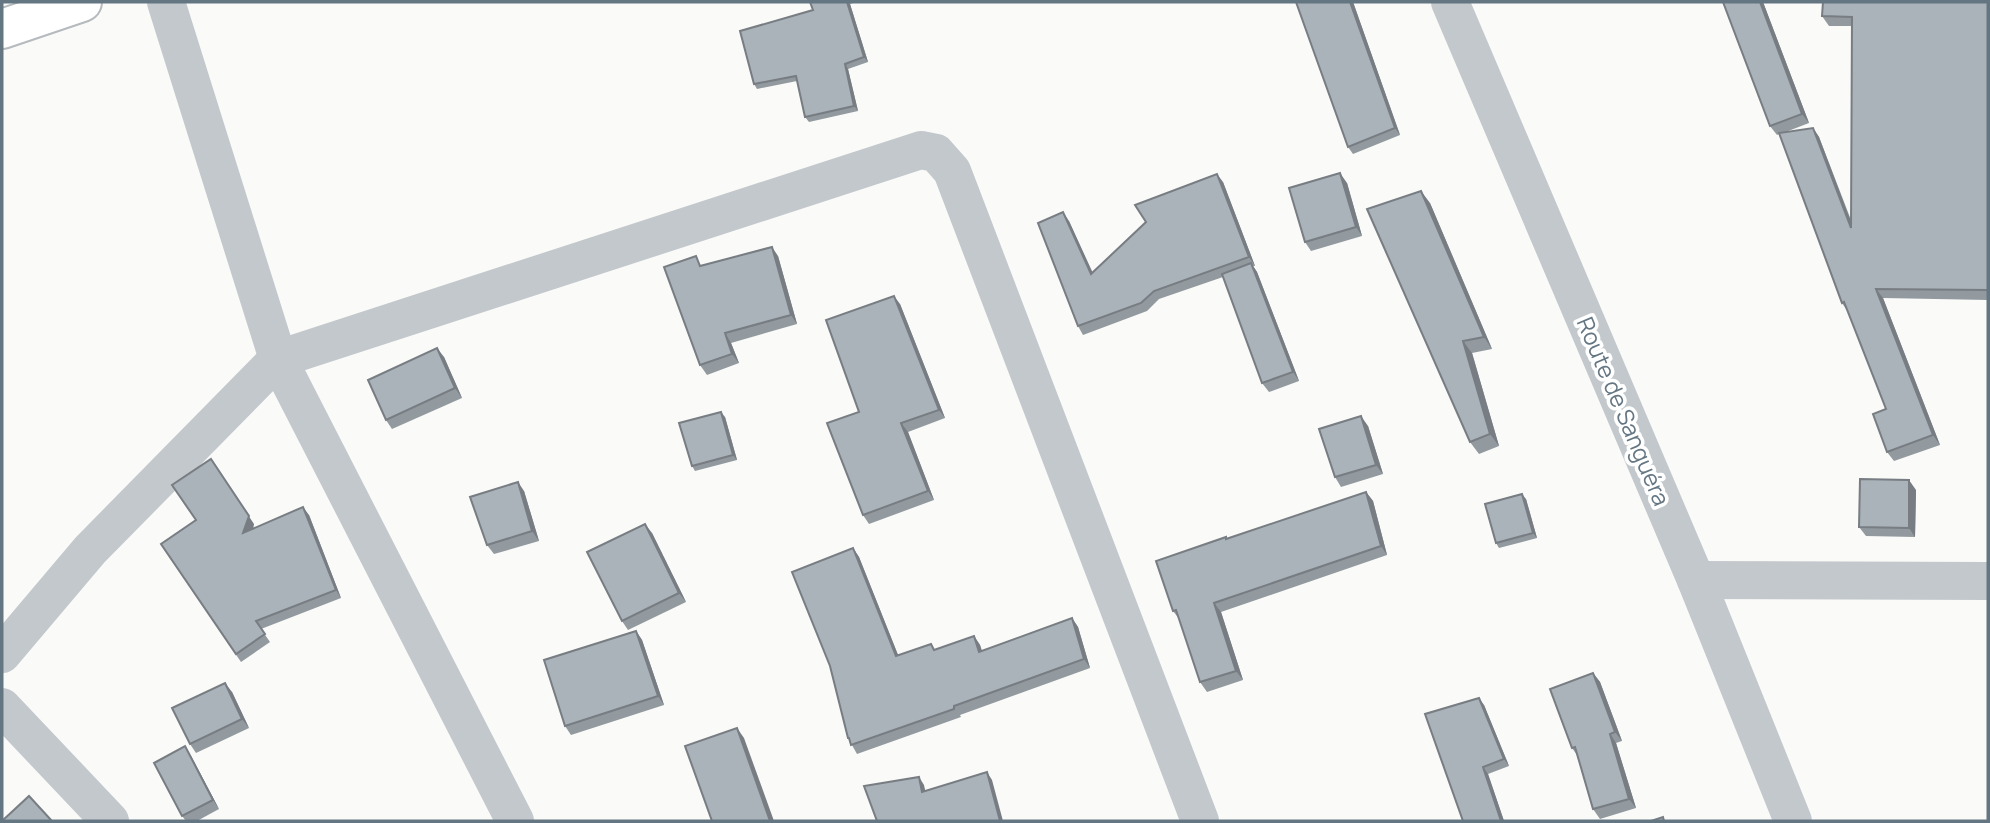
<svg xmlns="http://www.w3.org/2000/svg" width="1990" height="823" viewBox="0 0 1990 823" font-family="Manrope,sans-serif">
<rect width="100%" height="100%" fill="#fafaf8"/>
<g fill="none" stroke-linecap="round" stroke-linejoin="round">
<g stroke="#b5babe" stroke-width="42">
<path id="primary" d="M2 29 82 2"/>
</g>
<g stroke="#c3c8cc" stroke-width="38">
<path d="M166 2 278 359 515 821"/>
<path d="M1696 580 1988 581"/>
<path d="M2 654 90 550 278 359 921 150 936 153 952 171 1200 821"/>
<path d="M2 707 110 821"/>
</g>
<path stroke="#c3c8cc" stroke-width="38" d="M1450 2 1696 580 1793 821"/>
<use href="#primary" stroke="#fff" stroke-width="38"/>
</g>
<g fill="#929a9f">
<path d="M810 2H856L850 4 868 62 848 69 858 111 809 122 805 117 797 81 757 89 754 84 813 10Z"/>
<path d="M1296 2H1353L1400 135 1353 154 1348 147Z"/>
<path d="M1722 2H1763L1809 123 1783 133 1813 128 1819 137 1851 220 1852 26H1829L1822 16 1988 2V300L1883 298 1940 445 1894 461 1887 452 1886 409 1848 312 1842 303 1779 134 1777 135 1770 126 1724 2Z"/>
<path d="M1223 182 1255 266H1253L1257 272 1299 381 1269 392 1262 383 1223 277 1159 299 1147 311 1083 335 1078 326 1069 221 1092 273Z"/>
<path d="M1347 183 1362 236 1311 251 1305 242Z"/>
<path d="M1430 203 1492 349 1472 353 1499 446 1479 454 1470 442Z"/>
<path d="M778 256 797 324 731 343 739 363 707 375 700 365 703 265Z"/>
<path d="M900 304 945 418 908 432 934 500 869 524 863 515 859 412Z"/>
<path d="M444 357 462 398 392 429 386 420Z"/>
<path d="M725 417 737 460 695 471 692 466Z"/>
<path d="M1368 426 1383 474 1341 487 1335 477Z"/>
<path d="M1916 490 1915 537 1866 536 1859 527Z"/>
<path d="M524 491 539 541 494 554 487 545Z"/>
<path d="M1366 492 1373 501 1387 555 1221 612 1243 680 1207 692 1200 682 1180 620 1173 611 1227 539Z"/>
<path d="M1526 499 1537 538 1499 548 1496 543Z"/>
<path d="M309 515 341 598 261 629 270 642 241 662 161 544 254 524 253 529Z"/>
<path d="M652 533 686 602 628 630 622 621Z"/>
<path d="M853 548 859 557 898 655 935 650 974 636 980 645 982 651 1072 618 1078 627 1090 668 960 715 961 717 857 754 848 738Z"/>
<path d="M636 631 642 640 664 705 571 735 565 726Z"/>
<path d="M1593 673 1600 682 1622 741 1616 743 1636 808 1600 819 1593 809 1577 755 1572 748Z"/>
<path d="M232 692 249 728 196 753 190 744Z"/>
<path d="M1484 705 1509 766 1488 774 1504 821H1463Z"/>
<path d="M191 756 219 809 197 821H186L182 816Z"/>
</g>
<g fill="#777d82">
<path d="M847 2 850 4 868 62 864 57Z"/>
<path d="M1350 2H1353L1400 135 1395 128Z"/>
<path d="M1760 2H1763L1809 123 1802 114Z"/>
<path d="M845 64 848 69 858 111 854 106Z"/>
<path d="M1813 128 1819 137 1857 238 1851 228Z"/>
<path d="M1340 173 1347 183 1362 236 1356 227Z"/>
<path d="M1217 174 1223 182 1255 266 1249 257Z"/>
<path d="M1421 191 1430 203 1492 349 1484 337Z"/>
<path d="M1063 212 1069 221 1097 282 1091 274Z"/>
<path d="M772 247 778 256 797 324 791 315Z"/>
<path d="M1251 263 1257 272 1299 381 1293 372Z"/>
<path d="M1876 289 1883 298 1940 445 1933 435Z"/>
<path d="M894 296 900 304 945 418 939 410Z"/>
<path d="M725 333 731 343 739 363 732 354Z"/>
<path d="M1463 341 1472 353 1499 446 1490 434Z"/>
<path d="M437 348 444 357 462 398 455 388Z"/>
<path d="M721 412 725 417 737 460 733 455Z"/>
<path d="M1361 416 1368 426 1383 474 1376 465Z"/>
<path d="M901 423 908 432 934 500 928 491Z"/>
<path d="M216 467 254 524 249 541 243 533Z"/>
<path d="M1909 480 1916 490 1915 537 1909 528Z"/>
<path d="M518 482 524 491 539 541 532 531Z"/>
<path d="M1366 492 1373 501 1387 555 1381 546Z"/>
<path d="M1522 494 1526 499 1537 538 1533 533Z"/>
<path d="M303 507 309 515 341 598 336 590Z"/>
<path d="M645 524 652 533 686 602 679 593Z"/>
<path d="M853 548 859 557 902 665 896 656Z"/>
<path d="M1214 603 1221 612 1243 680 1236 671Z"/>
<path d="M1072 618 1078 627 1090 668 1084 659Z"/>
<path d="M636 631 642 640 664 705 658 696Z"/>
<path d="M974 636 980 645 985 661 979 652Z"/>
<path d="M1593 673 1600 682 1622 741 1615 732Z"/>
<path d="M225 683 232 692 249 728 242 719Z"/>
<path d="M1479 698 1484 705 1509 766 1504 759Z"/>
<path d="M737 728 744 738 774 821H770Z"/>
<path d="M1610 734 1616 743 1636 808 1629 799Z"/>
<path d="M185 746 191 756 219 809 213 800Z"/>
<path d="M1483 767 1488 774 1504 821H1501Z"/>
<path d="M987 772 992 780 1003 821H1000Z"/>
<path d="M919 777 924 785 927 799 922 792Z"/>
</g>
<g fill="#aab3b9" stroke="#777d82" stroke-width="2">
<path d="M810 2H847L864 57 845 64 854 106 805 117 796 76 754 84 740 31 813 10Z"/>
<path d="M1296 2H1350L1395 128 1348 147Z"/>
<path d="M1723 2H1760L1802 114 1770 126Z"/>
<path d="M1823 2H1988V290L1876 289 1933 435 1887 452 1873 414 1886 409 1844 302 1842 303 1779 133 1813 128 1851 228 1852 17 1822 16Z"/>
<path d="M1340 173 1356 227 1305 242 1289 188Z"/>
<path d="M1217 174 1249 257 1154 291 1141 303 1078 326 1038 223 1063 212 1091 274 1146 222 1135 205Z"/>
<path d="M1421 191 1484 337 1463 341 1490 434 1470 442 1367 209Z"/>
<path d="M772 247 791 315 725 333 732 354 700 365 664 267 696 256 700 266Z"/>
<path d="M1251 263 1293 372 1262 383 1222 274Z"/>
<path d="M894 296 939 410 901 423 928 491 863 515 827 423 859 412 826 320Z"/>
<path d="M437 348 455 388 386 420 368 380Z"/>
<path d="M721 412 733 455 692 466 679 423Z"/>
<path d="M1361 416 1376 465 1335 477 1319 429Z"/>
<path d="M211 459 249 516 243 533 303 507 336 590 256 621 265 634 236 654 161 544 196 520 172 485Z"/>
<path d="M1860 479 1909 480V528L1859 527Z"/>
<path d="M518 482 532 531 487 545 470 497Z"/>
<path d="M1366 492 1381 546 1214 603 1236 671 1200 682 1176 610 1173 611 1156 561 1226 537V539Z"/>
<path d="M1522 494 1533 533 1496 543 1485 504Z"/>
<path d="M645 524 679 593 622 621 587 552Z"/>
<path d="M853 548 896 656 931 644 934 650 974 636 979 652 1072 618 1084 659 954 706V709L851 745 849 738H848L830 666 792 572Z"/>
<path d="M636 631 658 696 565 726 544 660Z"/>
<path d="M1593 673 1615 732 1610 734 1629 799 1593 809 1575 747 1572 748 1550 689Z"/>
<path d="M225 683 242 719 190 744 172 708Z"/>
<path d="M1479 698 1504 759 1483 767 1501 821H1463L1425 714Z"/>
<path d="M737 728 770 821H712L685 746Z"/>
<path d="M185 746 213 800 182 816 154 763Z"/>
<path d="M987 772 1000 821H877L864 786 919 777 922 792Z"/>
<path d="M29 796 52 821H2Z"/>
<path d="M1663 817 1664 821H1651Z"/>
</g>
<g text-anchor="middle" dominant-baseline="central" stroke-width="7" stroke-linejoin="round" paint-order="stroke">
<g font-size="23" fill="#657683" stroke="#fff">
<text transform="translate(1624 411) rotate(67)">Route de Sanguéra</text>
</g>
</g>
<rect width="1990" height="823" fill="none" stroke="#657683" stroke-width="7"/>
</svg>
